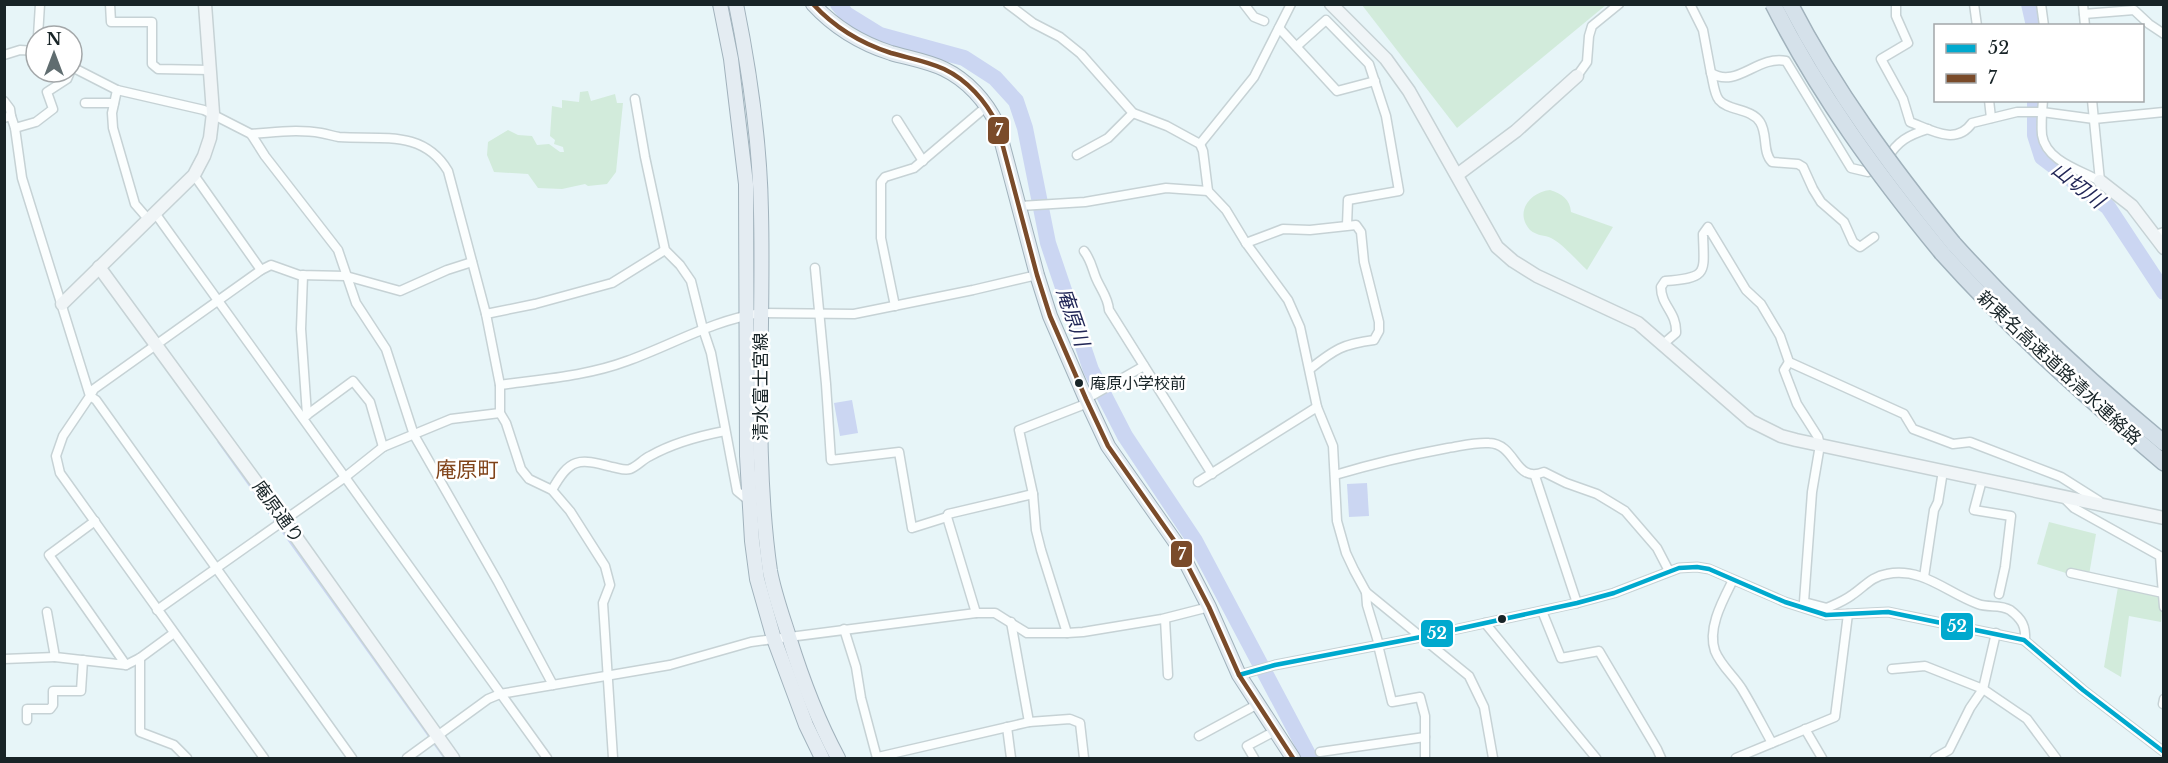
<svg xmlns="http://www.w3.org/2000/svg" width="2168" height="763" viewBox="0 0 2168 763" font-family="'Libre Baskerville','Noto Sans JP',serif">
<rect width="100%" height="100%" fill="#e7f5f8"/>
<g fill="#d2ebdb">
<path d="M1362 5H1606L1457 128Z"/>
<path d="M588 91 591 101 615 94 617 103H623L616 172 607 184 588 186 585 184 562 189 538 188 528 174 494 172 487 155 488 142 508 130 518 135 532 136 537 145 549 144 560 152H564L563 147 554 144 555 140 550 136 552 106 562 108V100L579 102 580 92Z"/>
<path d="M1550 190C1562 194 1570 199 1571 212L1613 227 1587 270C1577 261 1563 244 1551 238 1545 235 1537 236 1530 230 1514 212 1530 192 1550 190Z"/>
<path d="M2049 522 2096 534 2089 575 2069 574 2037 564Z"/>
<path d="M2118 587 2156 595C2163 602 2162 613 2161 622L2129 616 2121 677 2104 667Z"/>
</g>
<g fill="#cbd6f2">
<path d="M852 400 858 433 840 436 834 403Z"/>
<path d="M1367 483 1369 516 1349 517 1347 484Z"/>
</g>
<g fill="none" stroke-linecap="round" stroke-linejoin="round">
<path stroke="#cbd6f2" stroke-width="3" d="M219 442 445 758"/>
<g stroke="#cbd6f2" stroke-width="16">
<path d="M838 4 846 14 880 35 964 58 995 78 1016 101 1025 128 1048 243 1091 370 1125 436 1195 541 1310 758"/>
<path d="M2029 4 2034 26"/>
<path d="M2035 100V135L2042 157 2108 207 2164 292"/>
</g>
<g stroke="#c6d2d5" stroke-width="11">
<g id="street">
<path d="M110 4 111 22H152V64L158 69 210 70"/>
<path d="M1008 4 1033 23 1060 37 1081 54 1133 113 1167 126 1200 144 1203 151 1208 191 1226 210 1246 243 1288 300 1300 327 1317 407 1333 446 1337 521 1346 553 1354 570 1366 592 1469 676 1484 707 1493 758"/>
<path d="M1244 4 1254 17 1264 21"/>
<path d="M1690 4 1703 30 1711 73C1737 89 1757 55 1786 61L1851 168 1868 172 1879 169"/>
<path d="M1896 4V16L1908 43 1881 59 1903 99 1910 122C1931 130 1956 146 1972 123L2017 112H2042L2094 119 2164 112"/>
<path d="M1974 4 1977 26"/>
<path d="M2041 4 2044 26"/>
<path d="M2083 4 2085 26"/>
<path d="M2084 14 2134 10 2149 24 2164 34"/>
<path d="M1279 28 1337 91 1375 81"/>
<path d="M38 36 40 4"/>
<path d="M1297 46 1326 20 1369 64 1386 116 1399 191 1348 200 1347 225"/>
<path d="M4 55 20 50 36 51"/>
<path d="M72 67 117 90 204 110 251 134 265 156 338 250 356 303 386 349 414 435 498 582 553 685"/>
<path d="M1711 73C1713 80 1714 94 1719 100 1728 111 1751 108 1760 122 1768 134 1762 152 1772 162L1798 164 1803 167 1813 189 1821 202 1844 222 1853 242 1860 247 1874 237"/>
<path d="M1577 76 1587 62 1589 36 1592 26 1619 4"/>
<path d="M117 90 112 113 113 128 135 204 148 219"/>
<path d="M635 99 645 157 665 250 680 265 691 281 703 329 711 353 737 491 748 500"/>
<path d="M1989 100 1991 118"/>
<path d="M2043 100C2042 111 2041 124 2042 135 2046 161 2080 170 2100 181"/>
<path d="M2092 100 2100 181"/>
<path d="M4 101 10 109 11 116"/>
<path d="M85 103H114"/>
<path d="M4 118 11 116 15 128 22 178 90 396 63 436 56 456 60 473 264 758"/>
<path d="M897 120 923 161"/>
<path d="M15 128 36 122 53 109 47 92 67 79 70 72"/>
<path d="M251 134C273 132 299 129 321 133 327 134 333 136 339 137 381 140 423 129 448 171L486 314 500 385V413L506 423 521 469 529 479 552 490 570 511 605 566 610 585 603 603 613 758"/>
<path d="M1200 144 1254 77 1291 4"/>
<path d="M1077 155 1108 138 1133 113"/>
<path d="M1887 159C1897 141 1909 135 1928 129"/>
<path d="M194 175 261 270 94 389 90 396 96 400 352 758"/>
<path d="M1020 206 1085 202 1166 188 1208 191"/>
<path d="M155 213 547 758"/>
<path d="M2155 235 2164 232"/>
<path d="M1246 243 1283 229 1310 230 1356 225 1361 232 1364 262 1379 322V331L1374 340C1343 344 1335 349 1310 369"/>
<path d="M1084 251C1091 260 1092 268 1096 278 1101 290 1108 297 1109 310L1212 474"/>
<path d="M815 268 826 384 831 460 899 452 912 528 947 517 976 613"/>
<path d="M261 270 271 265 299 275 346 276 400 291 447 270 472 262"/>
<path d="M303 275 301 329 307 415"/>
<path d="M895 306 881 238V182L885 177 914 168 987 106"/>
<path d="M486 314 535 304 612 283 665 250"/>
<path d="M1662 345 1676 333C1677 312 1661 306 1661 287L1665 281C1709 278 1704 273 1703 234L1708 227 1746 290 1761 304 1780 336 1789 362 1904 414 1913 429 1953 444 1970 442 2061 477 2099 501"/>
<path d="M1789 362 1784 370 1797 404 1818 437 1820 445 1812 492 1804 602 1827 608 1826 615"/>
<path d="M500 385C542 379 587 376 627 361 672 345 713 320 761 313L854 314 973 290 1037 275"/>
<path d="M1086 399 1144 366"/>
<path d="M304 417 353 381 370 402 383 447"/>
<path d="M1335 475C1372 464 1410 455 1448 448 1461 446 1475 442 1489 443 1517 444 1514 484 1544 472L1566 483 1597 494 1625 511 1657 548 1669 571"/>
<path d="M1535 476 1577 603"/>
<path d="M1982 480 1974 510 2011 516 2005 567 1999 594"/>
<path d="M1198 482 1317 407"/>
<path d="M552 490C570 458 578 458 612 467 619 468 624 471 630 469 638 466 643 459 650 456 673 443 699 436 725 431"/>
<path d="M1033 494 1036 530 1041 550 1067 633"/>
<path d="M2064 498 2074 508 2160 556 2164 607"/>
<path d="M947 517 948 514 1033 494 1019 430 1088 403"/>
<path d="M95 521 49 555 126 665"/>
<path d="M2071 573 2163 593"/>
<path d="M1924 577 1934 510 1938 502 1943 471"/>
<path d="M1733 580C1723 600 1707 628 1715 651 1721 666 1734 676 1742 689 1753 707 1762 725 1772 743"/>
<path d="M1366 592 1367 605 1379 645"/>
<path d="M1827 608C1836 604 1844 601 1852 595 1864 587 1872 576 1887 574 1923 567 1947 593 1978 604 1989 608 2000 604 2010 610 2022 619 2026 626 2025 641"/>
<path d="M157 610 344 478 383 447 451 419 500 413"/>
<path d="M1542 611 1561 658 1599 651 1657 749 1661 758"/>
<path d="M47 612 55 657 126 665 140 658 174 633"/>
<path d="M1165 619 1168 675"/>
<path d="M1011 622 1029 722 1070 719 1080 723 1084 758"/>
<path d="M1485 623 1596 758"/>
<path d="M844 629 856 667 861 698 877 758"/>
<path d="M1378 645 1392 702 1420 697 1425 716V758"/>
<path d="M140 658V732L174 745 187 758"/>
<path d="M4 659 55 657"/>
<path d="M1892 669 1925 666 1983 689 2027 719 2056 758"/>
<path d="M1239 675 1275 665 1421 637 1577 603 1614 593 1679 568 1697 567 1709 569 1785 602 1826 615 1888 612 2024 640 2083 690 2164 752"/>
<path d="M2163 704 2164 699"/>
<path d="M27 720V709H50L53 705V691H81L83 660"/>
<path d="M1007 727 1011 758"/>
<path d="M1805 729 1822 758"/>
<path d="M1199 736 1258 704"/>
<path d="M1320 752 1425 737"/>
<path d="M878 757 1029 722"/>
<path d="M407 758 488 699 500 694 670 665 751 642 976 613H995L1027 633H1067L1083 632 1162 619 1209 607"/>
<path d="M1254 758 1247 746 1275 731"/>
<path d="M1736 758 1835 717 1848 614"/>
<path d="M1935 758 1949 750 1970 708 1983 689 1996 633"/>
</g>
</g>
<g stroke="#c6d2d5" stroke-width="15">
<g id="secondary">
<path d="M1331 4 1386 59 1409 91 1497 247 1513 261 1537 276 1638 323 1751 421 1781 436 1796 440 2164 518"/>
<path d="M1457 175 1516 131 1577 76"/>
<path d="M2100 181 2132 206 2164 248"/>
<path d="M99 267 284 520 453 758"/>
<path d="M62 304 194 175 204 156 210 138 213 113 205 4"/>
</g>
</g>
<g stroke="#a1b2bc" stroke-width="16">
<g id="primary">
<path d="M720 4 731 59 746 184 747 456 752 541 757 579 774 639 806 725 822 758"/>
<path d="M736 4C750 73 760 142 761 212 764 332 753 452 770 571 774 593 782 615 789 637 802 679 817 719 838 758"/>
<path d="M813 4C835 28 860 43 891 53 908 58 927 61 944 69 967 80 986 101 997 124L1037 275 1050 316 1086 399 1108 446 1176 543 1209 607 1239 675 1293 758"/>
</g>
</g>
<g stroke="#a1b2bc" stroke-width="18">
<g id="highway">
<path d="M1953 243C2018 315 2089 381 2164 443"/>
<path d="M1942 253C2012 331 2084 395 2164 463"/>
</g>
</g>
<use href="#street" stroke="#fbfefe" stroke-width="8"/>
<use href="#secondary" stroke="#f0f5f7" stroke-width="12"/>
<use href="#primary" stroke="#e4ecf2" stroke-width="14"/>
<use href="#highway" stroke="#d5e1ea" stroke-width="15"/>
<g stroke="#a1b2bc" stroke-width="18" stroke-linecap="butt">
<g id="highway-bridge">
<path d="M1773 4C1819 95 1878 175 1942 253"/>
<path d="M1790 4C1835 91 1892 168 1953 243"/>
</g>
</g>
<use href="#highway-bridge" stroke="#d5e1ea" stroke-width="15"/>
<g stroke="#fff" stroke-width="9">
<path id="bus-1" d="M1239 675 1275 665 1421 637 1577 603 1614 593 1679 568 1697 567 1709 569 1785 602 1826 615 1888 612 2024 640 2083 690 2164 752"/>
</g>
<g stroke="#fff" stroke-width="9">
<path id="bus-2" d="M813 4C835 28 860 43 891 53 908 58 927 61 944 69 967 80 986 101 997 124L1037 275 1050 316 1086 399 1108 446 1176 543 1209 607 1239 675 1293 758"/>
</g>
<use href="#bus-1" stroke="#00a9ce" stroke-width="4.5"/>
<use href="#bus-2" stroke="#7a4b2a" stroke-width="4.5"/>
</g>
<g fill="#182427" stroke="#fff" stroke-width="2">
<circle cx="1079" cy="383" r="5"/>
<circle cx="1502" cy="619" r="5"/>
</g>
<g text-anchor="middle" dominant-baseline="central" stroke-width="5" stroke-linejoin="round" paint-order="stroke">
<g font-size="16" fill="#182427" stroke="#fff" text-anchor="start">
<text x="1090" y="383">庵原小学校前</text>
</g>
<g font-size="18" fill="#182427" stroke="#fff">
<text transform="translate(2059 368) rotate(43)">新東名高速道路清水連絡路</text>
<text transform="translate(761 387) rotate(-90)">清水富士宮線</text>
<text transform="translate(278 512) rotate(54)">庵原通り</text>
</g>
<g font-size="20" font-style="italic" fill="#222757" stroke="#fff">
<text transform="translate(2078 185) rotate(38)">山切川</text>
<text transform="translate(1073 317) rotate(71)">庵原川</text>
</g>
<g font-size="21" fill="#804319" stroke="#fff">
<text x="467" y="470">庵原町</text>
</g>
</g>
<g stroke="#fff" stroke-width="2">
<rect x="987" y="116" width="23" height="29" rx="6" fill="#7a4b2a"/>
<rect x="1170" y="540" width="23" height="28" rx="6" fill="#7a4b2a"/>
<rect x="1940" y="612" width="34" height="29" rx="6" fill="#00a9ce"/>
<rect x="1420" y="619" width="34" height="29" rx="6" fill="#00a9ce"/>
</g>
<g font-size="16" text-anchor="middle" font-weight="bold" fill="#fff">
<text x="999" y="136">7</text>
<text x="1182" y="560">7</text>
<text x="1957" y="632">52</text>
<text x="1437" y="639">52</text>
</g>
<rect width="2168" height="763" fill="none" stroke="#182427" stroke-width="12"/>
<rect x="1934" y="24" width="210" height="78" fill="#ffffff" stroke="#a3a7a9" stroke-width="1.5"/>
<rect x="1946" y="44" width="30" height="9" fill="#00a9ce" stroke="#a3a7a9" stroke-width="1.5"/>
<text x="1988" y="54" font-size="18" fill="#182427">52</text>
<rect x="1946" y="74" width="30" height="9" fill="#7a4b2a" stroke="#a3a7a9" stroke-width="1.5"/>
<text x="1988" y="84" font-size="18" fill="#182427">7</text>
<g transform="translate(54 54)"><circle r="28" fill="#ffffff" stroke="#a3a7a9" stroke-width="1.5"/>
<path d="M0-4.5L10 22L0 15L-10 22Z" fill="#606d70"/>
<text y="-9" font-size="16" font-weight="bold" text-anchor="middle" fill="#182427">N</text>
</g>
</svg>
